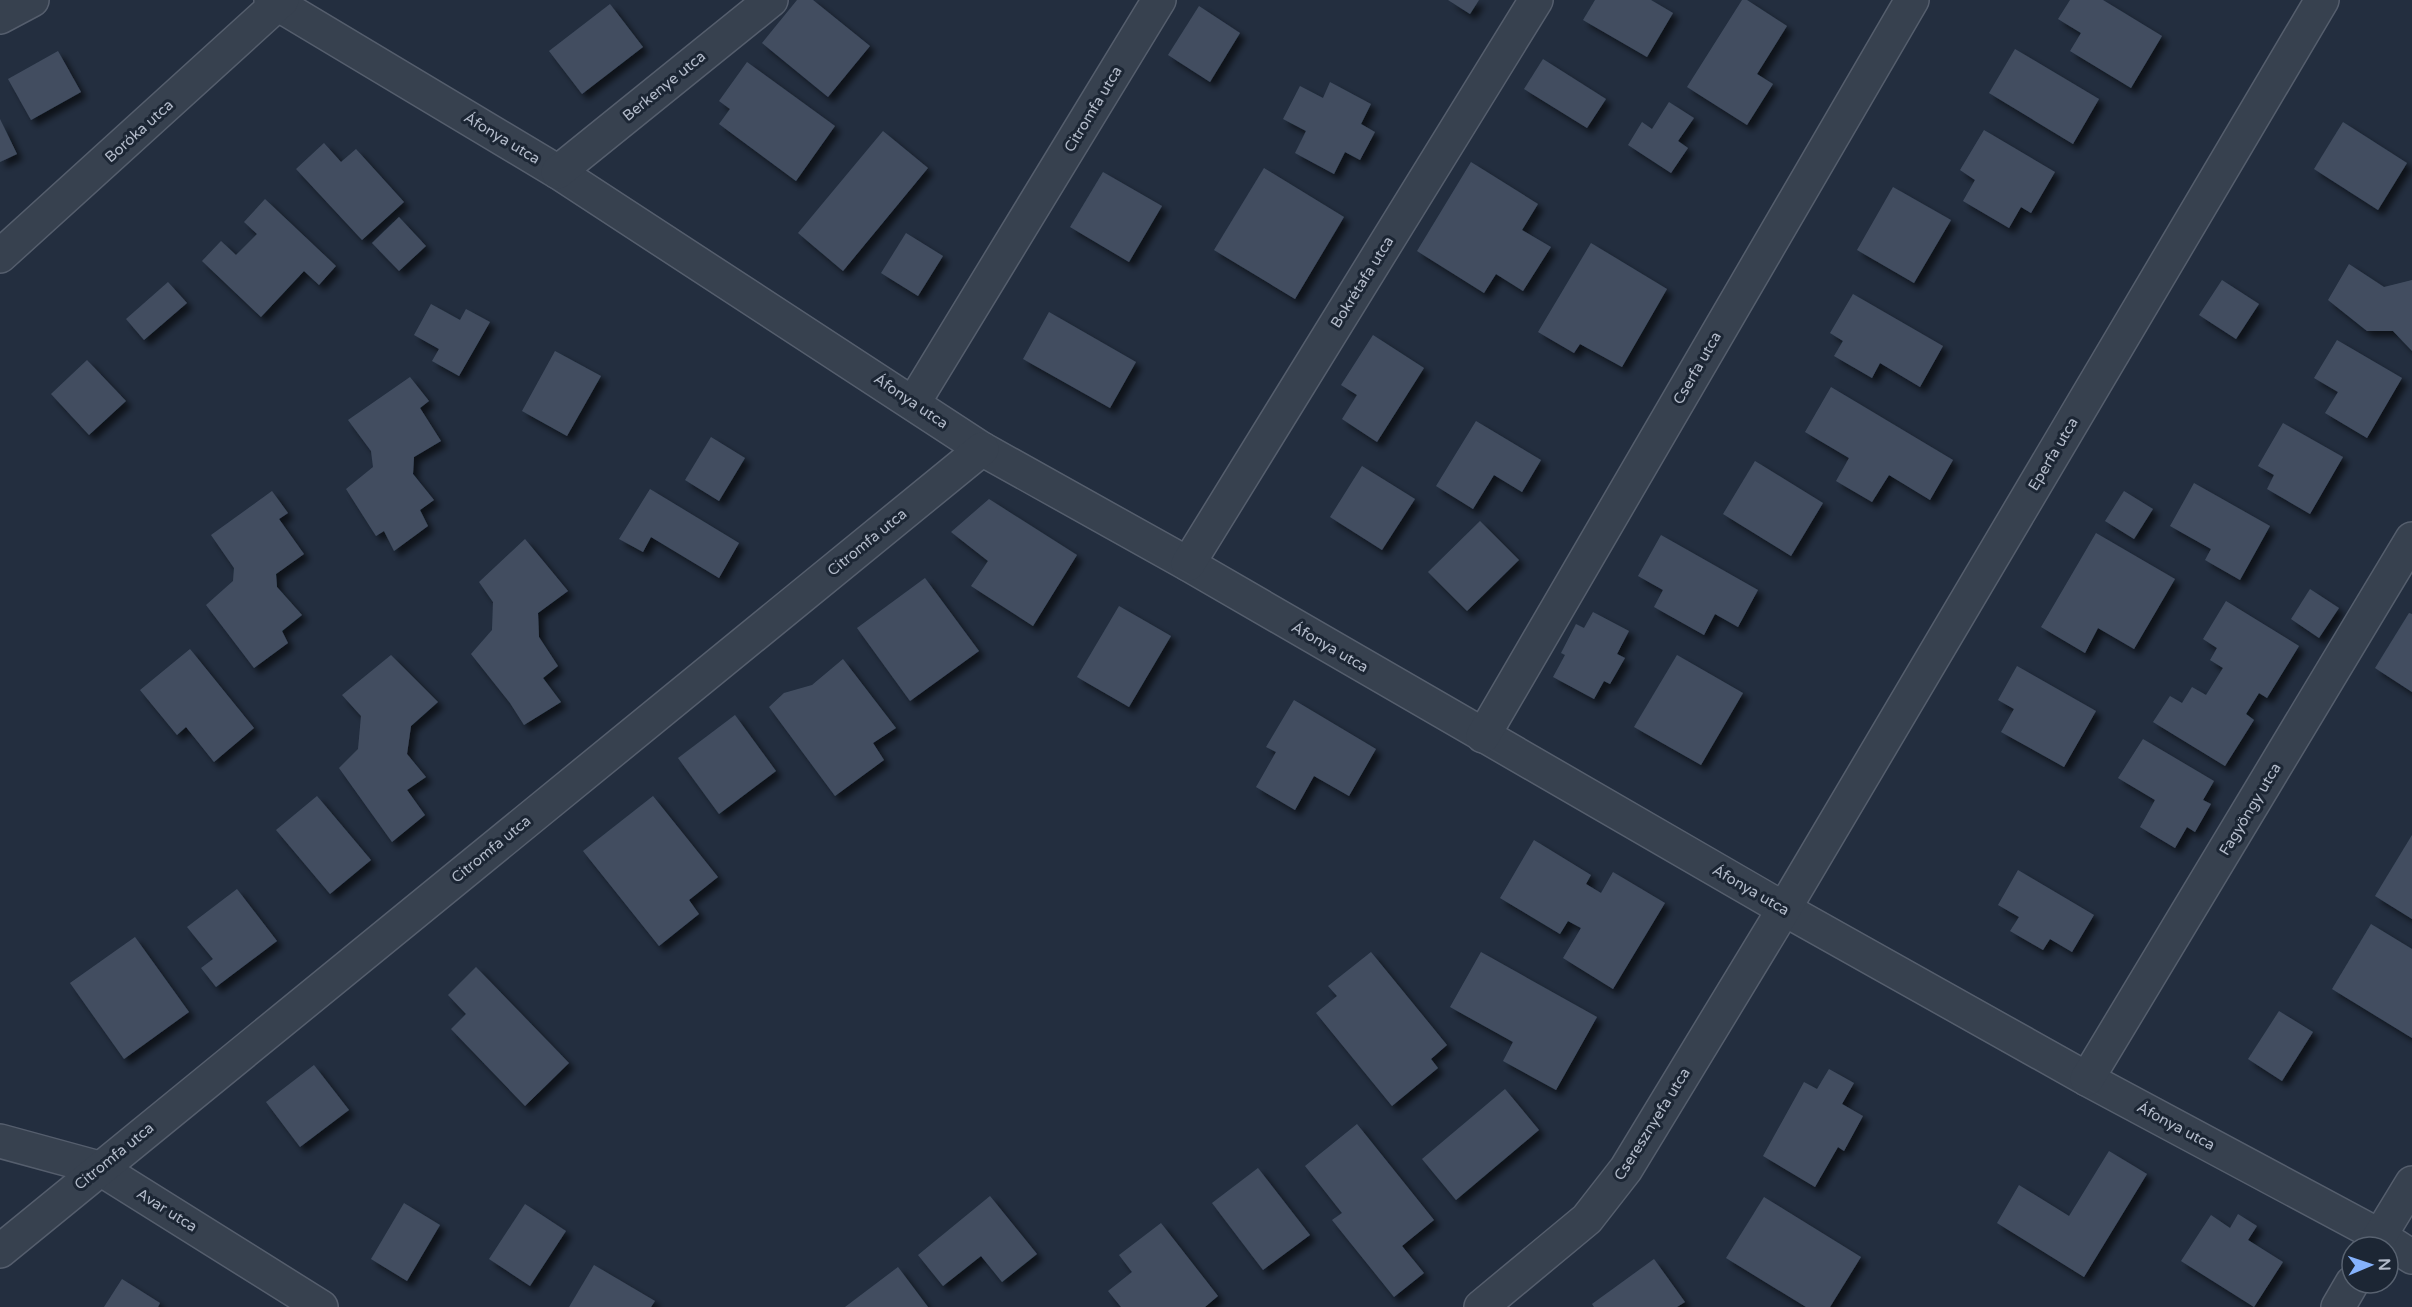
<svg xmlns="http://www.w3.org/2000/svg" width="2412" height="1307" viewBox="0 0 2412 1307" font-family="'Varela Round',sans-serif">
<defs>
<filter id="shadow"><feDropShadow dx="5.5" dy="5.5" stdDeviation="3" flood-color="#0009"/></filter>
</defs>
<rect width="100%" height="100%" fill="#232e3f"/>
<g fill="#424e61" filter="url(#shadow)">
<path d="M797 0H813L870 46 828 97 762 43Z"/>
<path d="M1448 0H1479L1470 14Z"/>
<path d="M1595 0H1651L1673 13 1647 57 1583 20Z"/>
<path d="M1742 0H1747L1787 26 1757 74 1773 84 1747 125 1687 87Z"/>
<path d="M2070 0H2103L2162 36 2131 88 2070 51 2081 33 2058 19Z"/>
<path d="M610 4 643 47 582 94 549 51Z"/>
<path d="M1199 6 1240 33 1210 82 1168 55Z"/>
<path d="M2015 49 2099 99 2073 144 1989 93Z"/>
<path d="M58 51 81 92 31 120 8 79Z"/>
<path d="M1543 59 1606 99 1587 128 1524 89Z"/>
<path d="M747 62 835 126 796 181 719 124 730 109 719 101Z"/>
<path d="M1330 82 1371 104 1361 124 1375 132 1360 160 1345 152 1334 174 1295 153 1306 131 1283 119 1300 86 1323 98Z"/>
<path d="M1669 102 1694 118 1678 141 1688 148 1671 173 1628 145 1642 122 1652 129Z"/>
<path d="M0 119 17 154 0 162Z"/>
<path d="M2343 122 2407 163 2378 210 2314 169Z"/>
<path d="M1984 130 2055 172 2031 213 2021 207 2009 228 1963 201 1975 180 1960 170Z"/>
<path d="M883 131 928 168 843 271 798 233Z"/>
<path d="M324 143 341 162 356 149 404 202 362 240 296 169Z"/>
<path d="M1471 162 1538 204 1522 230 1551 247 1523 291 1496 274 1484 293 1417 251Z"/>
<path d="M1264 168 1344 217 1295 299 1214 250Z"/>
<path d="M1103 172 1162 206 1129 262 1070 227Z"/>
<path d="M1893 187 1951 220 1914 283 1857 250Z"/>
<path d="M265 199 336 266 319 285 304 271 261 317 202 261 221 241 236 255 257 234 244 222Z"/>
<path d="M399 217 426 246 399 271 372 243Z"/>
<path d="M906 233 943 256 918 296 881 273Z"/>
<path d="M1591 243 1667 289 1622 367 1580 344 1574 353 1538 332Z"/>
<path d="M2349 264 2384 287 2412 280V351L2393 331H2367L2328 300Z"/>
<path d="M2222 280 2259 304 2236 339 2199 315Z"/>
<path d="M168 282 187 303 144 340 126 319Z"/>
<path d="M1853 294 1943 346 1920 387 1880 363 1872 378 1834 356 1843 341 1830 333Z"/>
<path d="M431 304 460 320 466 309 490 322 459 376 432 361 439 349 414 335Z"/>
<path d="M1049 312 1136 362 1110 408 1023 359Z"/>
<path d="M1373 335 1424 368 1377 442 1342 419 1357 395 1341 385Z"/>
<path d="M2337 340 2402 378 2367 438 2325 413 2338 392 2314 378Z"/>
<path d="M555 351 601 376 567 436 522 411Z"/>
<path d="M87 360 126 401 89 435 51 394Z"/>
<path d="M410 377 429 401 420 408 441 441 414 457 413 474 434 500 420 510 428 526 394 551 384 531 376 536 346 489 373 467 371 451 348 420Z"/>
<path d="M1831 387 1953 460 1930 500 1889 475 1872 502 1836 481 1849 458 1805 432Z"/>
<path d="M1476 421 1541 460 1522 492 1494 475 1473 509 1436 486Z"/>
<path d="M2283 423 2343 457 2310 514 2267 489 2274 475 2258 466Z"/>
<path d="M711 437 745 458 719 501 685 480Z"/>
<path d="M1755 461 1823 503 1791 556 1723 514Z"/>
<path d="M1362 466 1415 499 1382 550 1330 517Z"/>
<path d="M2194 483 2270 526 2240 580 2205 560 2211 549 2170 526Z"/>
<path d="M650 489 739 543 719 578 651 537 643 552 619 539Z"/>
<path d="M272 491 288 513 279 519 304 554 276 574 277 587 302 615 282 631 288 643 254 668 206 605 233 581 234 568 211 535Z"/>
<path d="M2124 491 2153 509 2134 539 2105 521Z"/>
<path d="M989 499 1077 555 1033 626 971 586 988 561 951 532Z"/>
<path d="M1480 521 1519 560 1467 611 1428 572Z"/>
<path d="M2096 533 2175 579 2134 649 2098 628 2085 653 2041 627Z"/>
<path d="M1661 535 1758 590 1738 627 1715 614 1704 635 1654 607 1663 590 1638 576Z"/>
<path d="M525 539 568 591 538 613 539 637 558 666 543 678 561 702 524 725 510 703 471 654 492 630 493 602 479 582Z"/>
<path d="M925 578 979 651 910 701 857 628Z"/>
<path d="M2310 589 2339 608 2319 638 2291 619Z"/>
<path d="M2226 601 2299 646 2267 698 2259 693 2246 714 2254 720 2225 766 2153 722 2170 696 2182 703 2192 687 2206 695 2223 668 2210 660 2217 648 2203 639Z"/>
<path d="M1119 606 1171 636 1129 707 1077 677Z"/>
<path d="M1593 612 1629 631 1617 654 1625 658 1610 684 1604 681 1594 699 1553 677 1565 655 1561 653 1576 624 1584 628Z"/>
<path d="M2409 613 2412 614V692L2375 668Z"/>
<path d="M190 649 254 728 214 762 186 727 177 735 140 690Z"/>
<path d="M391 655 438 702 411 726 407 754 426 777 407 790 425 815 392 842 339 768 358 749 361 716 342 695Z"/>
<path d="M1677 655 1743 693 1701 765 1634 727Z"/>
<path d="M843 659 896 728 873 743 884 760 835 796 769 707 784 693 812 685Z"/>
<path d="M2017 666 2096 711 2064 767 2001 732 2014 709 1998 700Z"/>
<path d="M1294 700 1376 749 1349 796 1314 776 1295 810 1256 787 1276 752 1266 747Z"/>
<path d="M735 715 776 771 719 814 678 758Z"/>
<path d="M2143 739 2214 781 2203 800 2211 804 2195 832 2187 827 2175 848 2140 827 2155 800 2118 778Z"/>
<path d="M317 796 371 860 330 894 276 830Z"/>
<path d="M653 796 718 877 689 900 699 914 659 946 583 851Z"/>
<path d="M2412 835V919L2375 896Z"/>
<path d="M1534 840 1591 875 1586 884 1601 893 1613 872 1665 903 1613 989 1563 958 1581 928 1568 921 1560 934 1500 898Z"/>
<path d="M2018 870 2094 915 2072 952 2050 939 2043 950 2010 931 2019 917 1998 905Z"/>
<path d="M237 889 277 941 216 987 201 968 213 959 187 927Z"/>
<path d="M2371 924 2412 949V1038L2332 989Z"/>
<path d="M135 937 189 1012 124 1059 70 983Z"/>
<path d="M1371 952 1447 1045 1431 1059 1438 1068 1392 1106 1316 1013 1337 996 1328 986Z"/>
<path d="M1481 952 1597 1017 1556 1090 1503 1061 1513 1042 1450 1007Z"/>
<path d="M476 967 569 1063 525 1106 451 1029 466 1014 448 995Z"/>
<path d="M2279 1011 2313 1032 2282 1081 2248 1059Z"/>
<path d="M314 1065 349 1110 300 1147 266 1102Z"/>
<path d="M1829 1069 1854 1083 1842 1104 1863 1116 1844 1151 1838 1147 1815 1187 1763 1156 1804 1082 1817 1089Z"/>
<path d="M1505 1089 1539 1130 1456 1200 1422 1159Z"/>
<path d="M1357 1124 1434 1220 1402 1246 1424 1273 1394 1297 1332 1220 1342 1213 1305 1166Z"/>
<path d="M2109 1151 2147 1174 2084 1277 1997 1223 2019 1185 2069 1216Z"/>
<path d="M1258 1168 1310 1235 1263 1270 1212 1203Z"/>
<path d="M990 1196 1037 1254 1002 1282 981 1256 943 1286 918 1255Z"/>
<path d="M1764 1197 1861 1257 1830 1307H1806L1726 1258Z"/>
<path d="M404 1203 440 1225 407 1281 371 1259Z"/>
<path d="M525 1204 566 1231 530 1286 489 1259Z"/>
<path d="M2238 1214 2257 1226 2248 1240 2283 1262 2254 1307 2181 1261 2211 1215 2230 1228Z"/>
<path d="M1161 1223 1218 1296 1205 1307H1121L1108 1291 1132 1272 1119 1255Z"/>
<path d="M1654 1259 1685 1302 1677 1307H1594L1592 1304Z"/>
<path d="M594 1265 655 1301 651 1307H569Z"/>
<path d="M898 1267 928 1307H845Z"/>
<path d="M122 1279 160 1303 158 1307H104Z"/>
</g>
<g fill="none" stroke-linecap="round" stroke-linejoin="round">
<g stroke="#555e6d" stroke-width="36">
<g id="minor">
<path d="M271 0 558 172 982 449 1188 564 1784 909 2087 1079 2380 1236 2412 1257"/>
<path d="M0 17 32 0"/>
<path d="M558 172 771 0"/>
<path d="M0 256 282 0"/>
<path d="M914 402 1159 0"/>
<path d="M1188 564 1536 0"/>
<path d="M1483 736 1912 0"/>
<path d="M2087 1079 2412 539"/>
<path d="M0 1141 99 1168 321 1307"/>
<path d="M2373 1247 2412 1183"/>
<path d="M0 1251 982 449"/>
<path d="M1481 1307 1587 1219 1626 1169 1784 909 2322 0"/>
<path d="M2338 1307 2352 1283"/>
</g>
</g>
<use href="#minor" stroke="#37414f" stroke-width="33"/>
</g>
<g text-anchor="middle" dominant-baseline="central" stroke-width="6" stroke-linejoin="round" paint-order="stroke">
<g font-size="15" fill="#b3bbca" stroke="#1c2634">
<text transform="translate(664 86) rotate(-39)">Berkenye utca</text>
<text transform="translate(1093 109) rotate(-59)">Citromfa utca</text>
<text transform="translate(139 131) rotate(-42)">Boróka utca</text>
<text transform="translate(502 138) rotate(31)">Áfonya utca</text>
<text transform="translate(1362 282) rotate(-58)">Bokrétafa utca</text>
<text transform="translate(1697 368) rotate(-60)">Cserfa utca</text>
<text transform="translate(911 401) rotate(34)">Áfonya utca</text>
<text transform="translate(2053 454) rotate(-59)">Eperfa utca</text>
<text transform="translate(867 542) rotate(-39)">Citromfa utca</text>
<text transform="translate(1330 647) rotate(30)">Áfonya utca</text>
<text transform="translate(2250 809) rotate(-59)">Fagyöngy utca</text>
<text transform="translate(491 849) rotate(-39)">Citromfa utca</text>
<text transform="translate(1751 890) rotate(30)">Áfonya utca</text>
<text transform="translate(1652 1124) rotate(-58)">Cseresznyefa utca</text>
<text transform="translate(2176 1126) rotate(28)">Áfonya utca</text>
<text transform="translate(114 1156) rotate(-39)">Citromfa utca</text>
<text transform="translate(167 1210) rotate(32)">Avar utca</text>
</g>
</g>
<g transform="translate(2370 1265) rotate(88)"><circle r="28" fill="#1c2634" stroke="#586270" stroke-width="1.5"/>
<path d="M0-4.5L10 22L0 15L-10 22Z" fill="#85b2fc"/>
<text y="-9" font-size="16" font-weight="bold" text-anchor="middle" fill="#b3bbca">N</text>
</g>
</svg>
